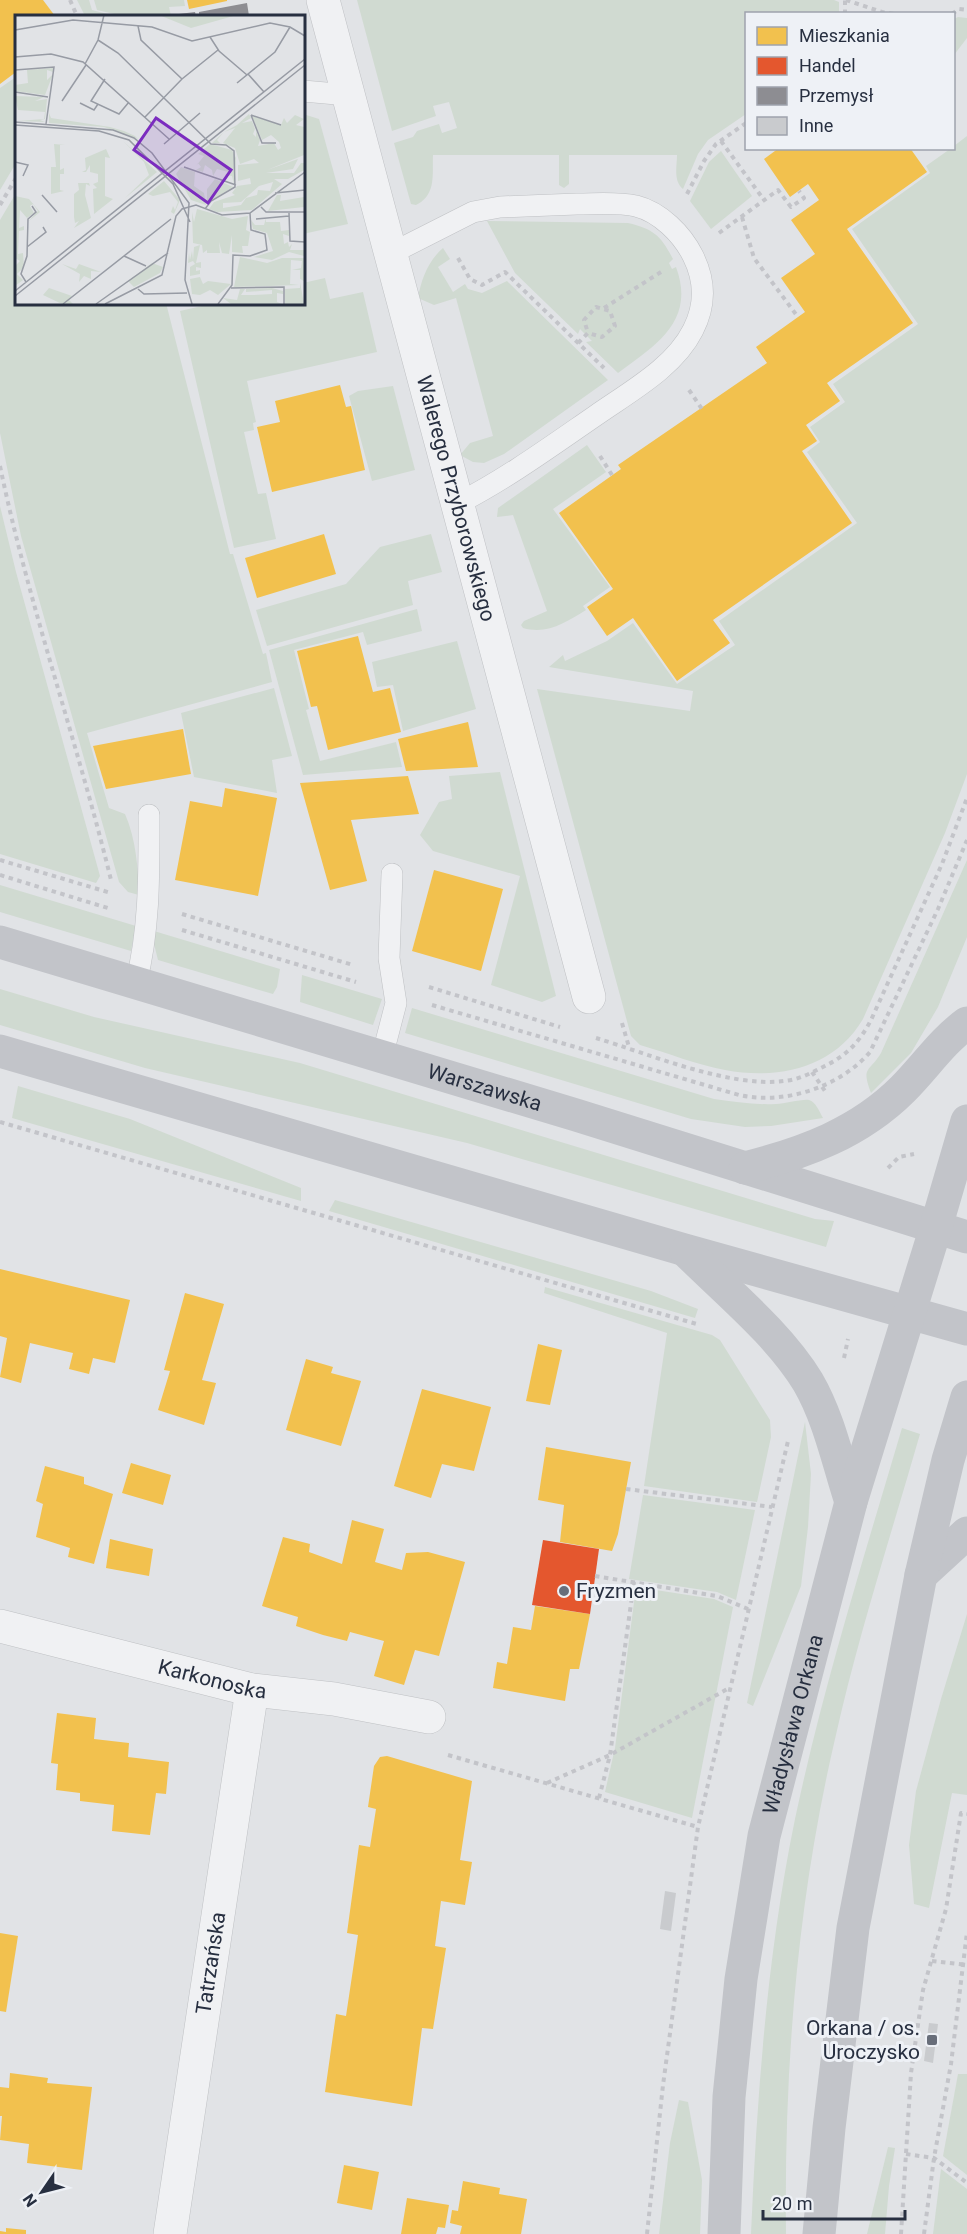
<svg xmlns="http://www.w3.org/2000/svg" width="967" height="2234" viewBox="0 0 967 2234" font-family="Roboto,sans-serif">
<rect width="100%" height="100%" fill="#e1e3e6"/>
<g fill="#d0dad1">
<path d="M77 0H89L92 10 115 16H85Z"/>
<path d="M94 0H184L185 6 169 7 171 16H123L97 10Z"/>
<path d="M357 0H834L839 2V13L746 14V114L708 140 698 154 683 189C673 181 677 166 677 155H569V184L564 188 559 185V155H433C432 173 437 195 416 205L411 204 394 143 413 137 417 131 439 124 442 133 457 128 449 102 433 106 436 116 392 131Z"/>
<path d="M958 17 967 18V38L954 55V19Z"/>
<path d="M16 77V163L0 190V88Z"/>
<path d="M303 114 319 119 348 224 303 234Z"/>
<path d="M967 136V774L945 833 863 1019C834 1068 779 1080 725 1070 697 1065 668 1053 640 1045L631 1036 537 689 690 711 693 691 549 667 563 655 565 661 607 641 633 623 677 684 735 645 719 621 857 523 807 452 820 442 810 427 845 402 833 384 918 324 852 229 930 173 926 166 950 149 954 148V146Z"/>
<path d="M721 151 752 196 711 229 690 201 709 162Z"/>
<path d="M16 193V303H166L230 554H233L263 654 266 653 272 682 87 733 109 808 125 814C136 839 138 868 139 895L128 892 119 882 21 536 0 433V220Z"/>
<path d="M487 221 628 223C654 229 661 236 673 259L669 263 672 269 676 267C696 321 656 345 618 373L586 342 592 341 580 329 578 334 515 273Z"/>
<path d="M443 248 450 259 438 267 453 292 465 284 468 289 482 293 507 281 608 380 504 454 484 463 473 462 460 455 470 443 493 436 456 298 434 305 418 298C421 280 428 261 443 248Z"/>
<path d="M325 278 330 299 363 292 377 352 247 381 256 422 253 423 254 430 244 432 258 494 266 493 276 539 234 548 180 311 215 303H303V283Z"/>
<path d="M393 386 415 470 372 481 349 396 358 391Z"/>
<path d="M587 445 606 472 553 509 610 587 583 606 586 610C566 622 548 635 523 628L521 625 524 621 547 611 513 515 497 517 498 508Z"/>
<path d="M0 506 16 572 100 876 96 883 0 854Z"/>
<path d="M431 534 442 572 408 581 413 605 267 646 256 610 346 584 380 547Z"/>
<path d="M417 609 422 631 367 645 363 632 294 650 309 709 306 710 320 761 396 742 402 767 303 775 269 650Z"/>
<path d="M457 641 476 709 403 731 393 685 377 687 372 662Z"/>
<path d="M274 688 292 756 272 760 277 793 194 777 181 713Z"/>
<path d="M500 772 556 996 542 1002 491 985 520 876 433 851 420 835 439 802 452 799 449 776Z"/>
<path d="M967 860V937L938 1007 911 1053 871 1093C861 1066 869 1073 881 1053Z"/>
<path d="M0 885 136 926 131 951 0 912Z"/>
<path d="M154 931 280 969 277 987 273 994 158 960 153 940Z"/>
<path d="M302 975 382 999 373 1025 300 1002Z"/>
<path d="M0 989 94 1017 300 1063 815 1219 834 1221 826 1247 467 1143 145 1068 0 1025Z"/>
<path d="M412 1008 714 1099C735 1102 755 1105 776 1104 785 1104 801 1099 809 1100 816 1102 819 1111 823 1118L771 1126 745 1127 691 1119 405 1033Z"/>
<path d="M18 1086 130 1119 301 1188V1201L12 1118Z"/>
<path d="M335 1200 651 1291 698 1309 695 1318 329 1211Z"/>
<path d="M545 1287 712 1335 720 1340 770 1420 771 1437 757 1502 644 1486 667 1333 544 1293Z"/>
<path d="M805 1422 811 1474 808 1527 801 1586 753 1706 747 1703Z"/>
<path d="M902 1428 920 1434C891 1535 858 1636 835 1739 797 1902 784 2068 786 2234H751C757 2095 767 1955 795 1819 823 1687 864 1557 902 1428Z"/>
<path d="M643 1495 755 1510 736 1600 717 1592 629 1579Z"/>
<path d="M636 1587 714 1599 733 1607 692 1818 605 1792 615 1748Z"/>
<path d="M967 1614V1795L952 1793 929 1908 914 1904 909 1845 916 1791 941 1699Z"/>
<path d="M958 2074H967V2175L943 2156Z"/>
<path d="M679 2100 688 2102 702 2180 700 2234H659L670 2143Z"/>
<path d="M888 2147 895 2148 889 2186 885 2234H867Z"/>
<path d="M941 2169 967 2189V2234H933Z"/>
</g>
<g fill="#f2c14e">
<path d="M0 0H43L55 16H16V72L0 84Z"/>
<path d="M187 0H227V1L189 9Z"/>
<path d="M779 148H910L927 172 847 229 913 323 827 383 840 401 806 425 817 441 802 451 852 523 713 620 730 643 677 681 633 618 607 636 587 607 613 589 559 513 621 469 618 465 767 363 756 347 805 312 781 278 815 254 791 220 819 200 808 184 790 197 764 159Z"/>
<path d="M340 385 346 407 351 406 365 470 272 492 257 427 280 422 275 401Z"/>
<path d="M324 534 336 574 257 598 245 558Z"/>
<path d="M358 636 373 692 390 688 401 732 328 750 317 706 311 707 297 651Z"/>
<path d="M468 722 478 767 406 771 398 739Z"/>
<path d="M183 729 191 774 106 789 93 746Z"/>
<path d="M408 776 419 814 351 820 367 881 330 890 300 783Z"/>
<path d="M225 788 277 798 258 896 175 880 190 801 222 807Z"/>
<path d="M434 870 503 889 481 971 412 951Z"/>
<path d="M0 1269 130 1300 115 1363 93 1358 89 1374 69 1369 73 1353 30 1343 21 1383 0 1377 7 1338 0 1336Z"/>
<path d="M185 1293 224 1304 202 1380 216 1383 204 1425 158 1410 170 1371 164 1370Z"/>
<path d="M538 1344 562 1350 550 1405 526 1401Z"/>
<path d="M306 1359 333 1367 331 1373 361 1381 341 1446 286 1430Z"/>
<path d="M422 1389 491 1407 474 1471 442 1464 431 1498 394 1486Z"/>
<path d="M546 1447 631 1462 618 1534 612 1551 560 1542 564 1505 538 1500Z"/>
<path d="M131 1463 171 1475 163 1505 122 1493Z"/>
<path d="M45 1466 84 1477V1484L113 1494 94 1564 68 1557 70 1548 36 1537 43 1504 36 1501Z"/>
<path d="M352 1520 384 1529 375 1562 402 1570 406 1553 428 1552 465 1562 439 1656 415 1650 404 1685 374 1676 384 1641 350 1632 347 1641 323 1635 296 1626 298 1617 262 1606 283 1537 310 1544 309 1552 342 1564Z"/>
<path d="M110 1539 153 1549 149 1576 106 1568Z"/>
<path d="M535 1606 590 1614 579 1669H570L565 1701 493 1688 497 1662 507 1664 513 1627 531 1630Z"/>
<path d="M57 1713 96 1718 94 1739 129 1743 128 1757 169 1762 166 1794 156 1793 150 1835 112 1831 114 1805 80 1801V1793L56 1790 58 1764 51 1763Z"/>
<path d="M387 1756 472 1781 460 1860 472 1862 465 1905 441 1901 435 1946 446 1948 433 2029 422 2028 412 2106 325 2092 336 2014 346 2016 352 1976 358 1935 347 1933 359 1845 370 1847 376 1809 368 1807 374 1766 380 1757Z"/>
<path d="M0 1933 18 1936 6 2012 0 2011Z"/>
<path d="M10 2073 48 2078 47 2083 92 2087 82 2170 27 2163 29 2144 0 2140 2 2116H0V2087L9 2088Z"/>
<path d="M344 2165 379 2172 372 2210 337 2203Z"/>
<path d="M463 2181 500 2188 499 2194 527 2199 521 2234H460L462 2226 450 2223 452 2210 458 2211Z"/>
<path d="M407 2198 449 2205 445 2228 438 2227 436 2234H401Z"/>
<path d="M6 2228 26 2230V2234H0V2231L6 2232Z"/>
</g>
<path fill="#e4572e" d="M543 1540 599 1549 590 1614 532 1605Z"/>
<g fill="#8d8d92">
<path d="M247 3 249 16H199V12Z"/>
<path d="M195 12 196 16H171V15Z"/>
</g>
<g fill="#c9cbce">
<path d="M665 1891 676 1893 671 1931 660 1929Z"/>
<path d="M929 2023 938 2024 933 2063 924 2061Z"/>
</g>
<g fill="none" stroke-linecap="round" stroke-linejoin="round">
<g stroke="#bfc1c4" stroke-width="22">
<g id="lane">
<path d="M303 91 348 95"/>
<path d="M390 254 473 212 500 207C526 206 551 205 577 204 597 204 617 202 636 206 660 212 682 234 693 256 705 280 706 305 693 330 674 368 629 392 595 416 550 447 506 479 457 504"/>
<path d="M136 983C150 928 149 872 149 815"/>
<path d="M382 1057 396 1003 389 958 392 874"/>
</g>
</g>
<g stroke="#bfc1c4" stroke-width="34">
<g id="street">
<path id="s1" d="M323 0 589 997"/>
<path id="s2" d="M0 1626 252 1690 334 1699 429 1717"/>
<path id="s3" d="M170 2234 252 1690"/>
</g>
</g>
<g stroke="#c3c4c9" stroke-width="4" stroke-dasharray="4.5 4.5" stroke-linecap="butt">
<path d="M70 0 77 16"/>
<path d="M846 0 882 12 895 14"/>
<path d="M845 14V0"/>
<path d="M952 14 959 9 967 10"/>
<path d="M721 141 764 200"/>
<path d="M687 194 704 161 716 144 746 123"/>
<path d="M0 205 16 178"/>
<path d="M742 217 754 258 798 317"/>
<path d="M719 233 778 190 791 207 804 198 799 191"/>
<path d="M458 258 470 279 482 285 505 272 604 368"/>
<path d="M604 308 661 272"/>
<path d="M578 343 588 333 602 337 615 326 610 311 596 307 584 320 588 333"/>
<path d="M689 390 702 409"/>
<path d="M600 456 612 475"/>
<path d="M0 466C29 606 77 741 111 880"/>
<path d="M0 860 111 893"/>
<path d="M0 875 111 909"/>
<path d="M182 914 353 965"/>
<path d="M182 930 356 982"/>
<path d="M429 987 560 1027"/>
<path d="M432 1005 739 1095C785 1105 840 1087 870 1052L938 909 967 840"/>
<path d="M622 1023 629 1047"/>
<path d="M596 1038C649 1054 730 1088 784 1081 798 1080 811 1073 823 1067 846 1056 859 1043 871 1020L942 864 967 798"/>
<path d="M812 1072 827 1094"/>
<path d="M0 1122 700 1325"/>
<path d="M888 1168 899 1157 914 1154"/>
<path d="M844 1358 848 1339"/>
<path d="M626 1489 772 1507"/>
<path d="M595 1576 717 1596 748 1609"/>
<path d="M448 1755 698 1827"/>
<path d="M547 1783 610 1755 729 1688"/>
<path d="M599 1798 610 1755 634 1582"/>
<path d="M932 1961 967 1965"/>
<path d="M906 2154 934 2158 967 2183"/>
<path d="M647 2234 663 2085 698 1827 788 1441"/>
<path d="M901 2234 911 2073 923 1990 946 1909 961 1813 967 1814"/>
<path d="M924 2234 934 2158 951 2064 967 1932"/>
</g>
<use href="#lane" stroke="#f0f1f3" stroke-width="21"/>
<use href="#street" stroke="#f0f1f3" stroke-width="33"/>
<g stroke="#c2c4c9" stroke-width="33">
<path id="s4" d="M0 942 576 1115 967 1237"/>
<path d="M0 1051 685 1250 967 1329"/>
<path d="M745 1168C804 1153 859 1133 903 1089 925 1067 942 1041 967 1023"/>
<path d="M686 1251C726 1291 779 1334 808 1382 829 1418 838 1462 851 1502"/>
<path d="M921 1575 967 1533"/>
<path id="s5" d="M724 2234 729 2097 741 1979 764 1836 851 1502 936 1227 967 1121"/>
<path d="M819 2234 829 2128 853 1928 921 1575 948 1460 967 1397"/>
</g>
</g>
<g fill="#686e7a" stroke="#eef1f6" stroke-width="2">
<circle cx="564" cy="1591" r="6"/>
<rect x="926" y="2034" width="12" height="12" rx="3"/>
</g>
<g text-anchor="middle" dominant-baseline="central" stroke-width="6" stroke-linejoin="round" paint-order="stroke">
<g font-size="21" fill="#272f40" stroke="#eef1f6">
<text stroke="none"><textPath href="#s1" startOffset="516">Walerego Przyborowskiego</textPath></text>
<text stroke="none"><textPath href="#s4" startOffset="506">Warszawska</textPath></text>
<text stroke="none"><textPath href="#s2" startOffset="219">Karkonoska</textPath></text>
<text stroke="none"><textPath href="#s5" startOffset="516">Władysława Orkana</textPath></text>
<text stroke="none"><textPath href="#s3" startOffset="274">Tatrzańska</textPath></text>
</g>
<g font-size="21" fill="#272f40" stroke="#eef1f6" text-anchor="start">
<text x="576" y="1591">Fryzmen</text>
<text x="920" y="2028" text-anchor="end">Orkana / os.<tspan x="920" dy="24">Uroczysko</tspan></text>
</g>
</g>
<g transform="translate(15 15)">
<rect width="290" height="290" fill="#e1e3e6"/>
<path d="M144 0H222L176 13ZM38 53V57L32 55V65L38 59 30 80 0 76V70L13 68 12 55ZM0 81 29 82 20 86 32 84 30 104 25 105 30 107 3 106 29 104 30 97 3 95ZM34 98 36 103 95 112 109 116 120 121 123 124 89 112 34 108ZM234 99 236 103 227 108 237 106 240 114 238 119 241 122V116L245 125 243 131 259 128 263 135 266 133 264 127 256 120 247 125 237 101 266 110 269 103 272 108 280 100 289 104 281 110 289 112V140L252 155 283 144 278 154 251 158H279L286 148H289V155L273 164H259L267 169 237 195 202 197 194 194 199 187 220 180 217 178 222 171 236 169 235 163 223 166V150L244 148 239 144 225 149 220 133 208 128 220 113 209 117 202 125 205 128H197L209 117 222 110ZM258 167 255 176 243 175 242 180 231 183 226 190 208 193V188L226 187 244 171ZM108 126 142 157 110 183 134 160 129 147ZM39 129 50 130H45V155L49 153V159H45V175L49 176 36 179V152H41ZM195 129 217 135 221 143 219 169 217 161 210 160 213 157 202 154 198 161 197 155 190 150 188 157 181 155 186 152 183 148 181 151 189 141 183 139ZM91 134 95 143 90 142V181L98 184 79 199 78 174 82 173 78 169 83 167V159L75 157V150L71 157H67L71 155 70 143ZM166 152 180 157 179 171 189 178 191 190 176 185 161 159ZM200 164 218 172 192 188V174ZM149 166 165 185 159 199 156 197 158 191 160 195 163 187 155 177 138 181 133 179ZM74 168 75 171 71 169 70 180 76 203 59 213 64 206 60 208 59 202V179L64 175 63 168ZM262 180H266L265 186 289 182V192L253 196ZM0 181 14 184 25 197 14 206 23 196 18 189 15 191 19 198 12 203 5 195 4 213 9 211V215L4 216 3 239 8 238 9 252 2 259 8 265 0 271V251L5 246 0 243ZM182 194 217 204 233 201 231 215 235 217 233 231H227L228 238 217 237V220L214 239 207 238 204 227 205 238H192V235L188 238 187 230 178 228 177 197 179 207ZM251 203V207H265L266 216 274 215V221L268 219 269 229 273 227 274 232 277 229 275 235H289V241L274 237 257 245 239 242 258 236 252 218 238 214 236 205 240 210H249ZM185 230 181 248 186 247V253L181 252V256L185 255V259L175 261V252L180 249 178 246 173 248 174 238 175 245 177 236 178 245 179 232ZM225 242 252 248 267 243H289V266L285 264V255H277L286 253 287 246 276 245 275 269 284 270 219 272ZM137 248 148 252 145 258 119 272 113 266ZM47 249 61 254 64 249 86 257 76 256V264L69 261 64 267 65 259ZM185 262 188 269 193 266 216 269 203 280 195 275 185 280 177 279 175 264ZM285 267 289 289H270V274L285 273ZM34 273 57 281 54 285 58 289H47L28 280ZM257 273 268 276V279L262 278V287L267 289H216L208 283 222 285 225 274H230L226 280H239L257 279V275L231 277V274Z" fill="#d0dad1" fill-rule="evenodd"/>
<path fill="none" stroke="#979ba4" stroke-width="1.5" d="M123 11 126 25 167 64M0 15 58 5 137 12 177 26 255 8 275 12 290 21M195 22 204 36 232 60M83 25 103 38 196 129 211 130 219 136 220 172 196 186 190 194M0 42 36 39 68 47 154 124M70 49 83 25 89 0M0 55 39 52 31 109M233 59 249 77M90 64 76 86 104 99 114 87M222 68 260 37 275 12M0 77 33 82M47 86 71 50M65 88 79 95 83 89M236 100 247 128H261M236 100 266 110M130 102 167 64 203 35M0 107 98 115 119 123 137 138 174 188 170 265 177 289M0 110 84 116 114 125 158 169 175 207M149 129 185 98M0 147 13 150 8 161M169 152 221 170M260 178 290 175M27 180 42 197M246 192 251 197H290M274 198 275 226 290 227M241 204 274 201M12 232 31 217 28 212M109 241 131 251M11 267 6 259 12 241 13 204 21 197 17 191M216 273 269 272V289M123 274 129 279 172 278M0 276 290 44M0 281 290 50M48 289 156 204M81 289 153 238M90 289 147 260 161 201 167 194 181 190 207 200 235 198 290 157M203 289 217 270 218 240 235 241 252 235 250 219 236 215 235 198"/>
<path fill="#7b2cbf" fill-opacity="0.15" stroke="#7b2cbf" stroke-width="3" d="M141 103 216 155 193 188 119 135Z"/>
<rect width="290" height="290" fill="none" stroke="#272f40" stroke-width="3"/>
</g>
<rect x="745" y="12" width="210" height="138" fill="#eef1f6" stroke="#9ea3ad" stroke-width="1.5"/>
<rect x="757" y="27" width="30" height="18" fill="#f2c14e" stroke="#9ea3ad" stroke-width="1.5"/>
<text x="799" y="42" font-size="18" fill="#272f40">Mieszkania</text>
<rect x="757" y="57" width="30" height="18" fill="#e4572e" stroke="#9ea3ad" stroke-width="1.5"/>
<text x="799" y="72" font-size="18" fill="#272f40">Handel</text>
<rect x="757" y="87" width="30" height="18" fill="#8d8d92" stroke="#9ea3ad" stroke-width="1.5"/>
<text x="799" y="102" font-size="18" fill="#272f40">Przemysł</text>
<rect x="757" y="117" width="30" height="18" fill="#c9cbce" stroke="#9ea3ad" stroke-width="1.5"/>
<text x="799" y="132" font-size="18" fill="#272f40">Inne</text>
<g transform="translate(42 2192) rotate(235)" stroke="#eef1f6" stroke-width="4.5" paint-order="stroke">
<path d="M0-4.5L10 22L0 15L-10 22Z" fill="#272f40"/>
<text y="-9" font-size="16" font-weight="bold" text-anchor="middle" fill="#272f40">N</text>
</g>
<path d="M763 2210v9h142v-9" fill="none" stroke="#272f40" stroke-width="3"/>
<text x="772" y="2210" font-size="18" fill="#272f40" stroke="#eef1f6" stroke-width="4.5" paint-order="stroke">20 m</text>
</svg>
